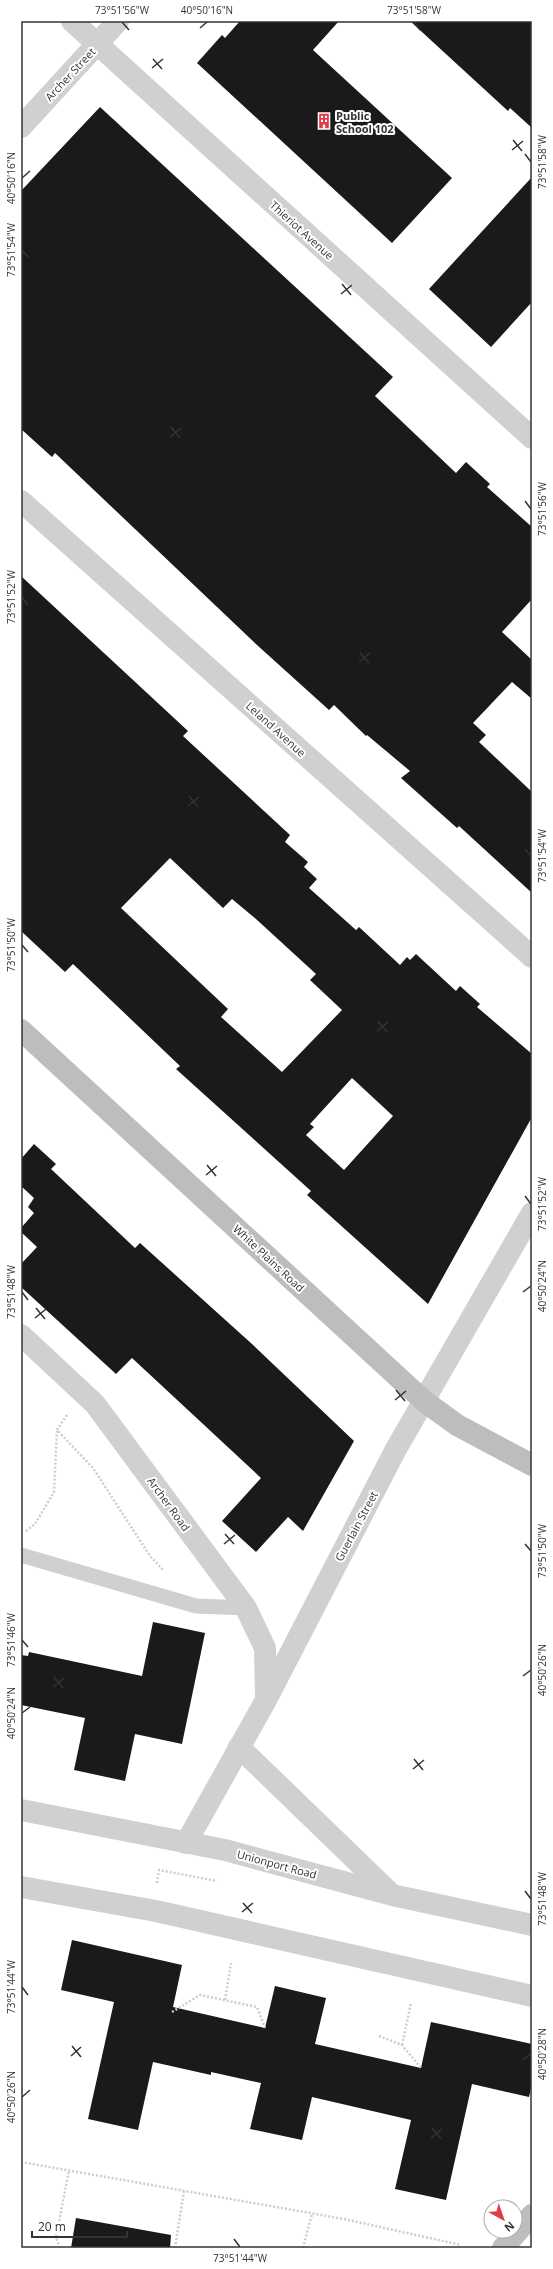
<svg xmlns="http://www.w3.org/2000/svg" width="553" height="2269" viewBox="0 0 553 2269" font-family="'Open Sans',sans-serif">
<rect width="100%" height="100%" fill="#fff"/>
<g fill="#1a1a1a" fill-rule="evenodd">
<path d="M240 21H339L313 50 452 178 392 243 197 63 222 35 225 38Z"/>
<path d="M410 21H532V128L510 108 508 111Z"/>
<path d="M100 107 393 377 375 396 456 473 466 462 490 484 487 487 532 527V599L502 632 532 660V699L512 682 473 723 486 735 479 742 532 792V893L459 826 457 828 401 778 410 771 367 735 366 736 334 705 329 710 257 645 55 453 52 457 21 429V191Z"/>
<path d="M532 177V302L491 347 429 289Z"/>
<path d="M21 576 188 731 183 736 290 835 285 842 308 862 304 867 317 879 309 888 356 930 359 927 400 965 407 957 410 960 416 954 456 991 460 986 480 1004 477 1007 532 1054V1117L428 1304 307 1195 311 1191 176 1069 180 1066 73 964 65 972 21 931ZM170 858 223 908 232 899 256 919 316 974 310 980 342 1010 282 1072 221 1017 228 1009 121 908ZM352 1078 393 1116 344 1170 306 1135 314 1127 310 1124Z"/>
<path d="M34 1144 56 1164 51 1169 135 1248 140 1243 252 1344 354 1441 303 1531 288 1517 256 1552 222 1521 261 1478 132 1358 116 1374 21 1287V1264L37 1247 21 1232V1228L34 1213 28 1207 34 1198 21 1186V1159Z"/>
<path d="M153 1622 205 1633 182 1744 135 1734 125 1781 74 1770 85 1718 21 1705V1655L28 1656 29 1652 142 1676Z"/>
<path d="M72 1940 182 1965 173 2007 265 2028 275 1986 326 1998 315 2044 421 2068 431 2022 532 2044V2084L529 2097 472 2084 446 2200 395 2189 411 2120 312 2097 302 2140 250 2129 261 2083 211 2072V2075L153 2062 138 2130 88 2119 114 2002 61 1990Z"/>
<path d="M76 2218 171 2235 170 2248H71Z"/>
</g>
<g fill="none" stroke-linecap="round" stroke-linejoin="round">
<g stroke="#cdcdcd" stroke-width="2.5" stroke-dasharray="2 2" stroke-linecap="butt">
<path d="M67 1415 57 1430 93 1468 150 1556 163 1570"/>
<path d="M26 1531 35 1524 54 1492 57 1430"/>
<path d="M157 1883 159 1870 217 1881"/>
<path d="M225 2000 231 1963"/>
<path d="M172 2012 200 1995 257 2007 265 2028"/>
<path d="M379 2036 402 2045 421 2068"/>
<path d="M402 2045 411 2003"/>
<path d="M21 2162 344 2219 461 2245"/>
<path d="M60 2248 56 2237 69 2170"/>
<path d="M175 2248 184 2191"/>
<path d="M303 2248 312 2214"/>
</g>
<path stroke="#d0d0d0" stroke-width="15" d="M21 1555 196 1606 246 1608"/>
<g stroke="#d0d0d0" stroke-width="22">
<path d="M72 21 532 438"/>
<path d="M21 127 118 21"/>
<path d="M21 501 532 957"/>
<path d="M21 1335 95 1404 246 1608 265 1648 266 1697"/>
<path d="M186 1843 266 1700 396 1449 532 1213"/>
</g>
<g stroke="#d0d0d0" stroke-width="22">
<path d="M239 1747 391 1894"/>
<path d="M21 1810 225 1850 392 1895 532 1925"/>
<path d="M21 1887 156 1911 532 1996"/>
</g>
<g stroke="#bdbdbd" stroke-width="22">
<path d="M21 1030 424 1401 457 1425 532 1465"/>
<path d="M503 2248 532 2215"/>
</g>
</g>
<path fill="none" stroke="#333" stroke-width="1.5" d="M122 22 129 30M414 22 420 30M200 28 207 22M153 59 162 69M152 68 163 59M513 140 522 151M512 150 523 141M525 154 531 162M22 178 30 171M22 250 28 257M342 284 351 295M341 294 352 285M171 427 180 438M170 437 181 428M525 501 531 509M22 597 28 605M360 653 369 663M359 662 370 653M189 796 198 807M188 806 199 797M525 849 531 856M22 945 28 952M378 1021 387 1032M377 1031 388 1022M207 1165 216 1176M206 1175 217 1166M525 1196 531 1204M22 1292 28 1300M523 1292 531 1286M36 1308 45 1319M35 1318 46 1309M396 1390 405 1401M395 1400 406 1391M225 1534 234 1544M224 1544 235 1535M525 1544 531 1551M22 1640 28 1647M523 1676 531 1670M54 1677 63 1688M53 1687 64 1678M22 1713 30 1707M414 1759 423 1770M413 1769 424 1760M525 1891 531 1899M243 1903 252 1913M242 1912 253 1903M22 1987 28 1995M72 2046 81 2057M71 2056 81 2047M523 2060 531 2054M22 2097 30 2090M432 2128 441 2139M431 2138 442 2129M234 2239 240 2247"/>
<defs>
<g id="building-bare" transform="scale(1.2)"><path d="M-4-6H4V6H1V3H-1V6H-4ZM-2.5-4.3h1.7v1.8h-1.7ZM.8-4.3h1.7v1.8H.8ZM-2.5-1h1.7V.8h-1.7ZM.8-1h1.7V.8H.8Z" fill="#e63946" stroke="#fff" stroke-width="2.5" paint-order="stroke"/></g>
</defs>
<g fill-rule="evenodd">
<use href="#building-bare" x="324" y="121"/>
</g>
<g text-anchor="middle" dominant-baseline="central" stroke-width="4" stroke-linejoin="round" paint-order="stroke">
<g font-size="11" fill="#333" stroke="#fff">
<text transform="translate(70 74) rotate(-47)">Archer Street</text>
<text transform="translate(302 230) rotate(42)">Thieriot Avenue</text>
<text transform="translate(276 729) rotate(42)">Leland Avenue</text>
<text transform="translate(269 1258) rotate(43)">White Plains Road</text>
<text transform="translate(169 1504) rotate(54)">Archer Road</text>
<text transform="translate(356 1526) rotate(-62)">Guerlain Street</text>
<text transform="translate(277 1864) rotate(15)">Unionport Road</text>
</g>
<g font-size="11" font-weight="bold" fill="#333" stroke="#fff" text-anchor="start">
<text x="336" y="115">Public<tspan x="336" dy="13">School 102</tspan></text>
</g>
</g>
<rect width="553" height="2269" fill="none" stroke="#ffffff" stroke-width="44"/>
<g transform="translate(503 2219) rotate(140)"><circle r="19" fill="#ffffff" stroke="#adadad"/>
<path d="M0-3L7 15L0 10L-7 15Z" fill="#e63946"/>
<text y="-6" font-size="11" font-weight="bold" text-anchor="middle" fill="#333333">N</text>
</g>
<path d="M32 2231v6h95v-6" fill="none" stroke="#333333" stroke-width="2"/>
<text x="38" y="2231" font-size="12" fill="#333333" stroke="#ffffff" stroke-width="3" paint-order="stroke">20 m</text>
<rect x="22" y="22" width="509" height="2225" fill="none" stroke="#333" stroke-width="1.5"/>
<g font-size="10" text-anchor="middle" fill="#333">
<text x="122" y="14">73°51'56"W</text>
<text x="207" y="14">40°50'16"N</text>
<text x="414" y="14">73°51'58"W</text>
<text transform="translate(542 162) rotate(-90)" y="4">73°51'58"W</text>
<text transform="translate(11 178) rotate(-90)" y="4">40°50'16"N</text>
<text transform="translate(11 250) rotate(-90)" y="4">73°51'54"W</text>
<text transform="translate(542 509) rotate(-90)" y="4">73°51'56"W</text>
<text transform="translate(11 597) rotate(-90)" y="4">73°51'52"W</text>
<text transform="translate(542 856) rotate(-90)" y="4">73°51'54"W</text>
<text transform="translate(11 945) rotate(-90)" y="4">73°51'50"W</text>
<text transform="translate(542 1204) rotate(-90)" y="4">73°51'52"W</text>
<text transform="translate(542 1286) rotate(-90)" y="4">40°50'24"N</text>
<text transform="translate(11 1292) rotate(-90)" y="4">73°51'48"W</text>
<text transform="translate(542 1551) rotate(-90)" y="4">73°51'50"W</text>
<text transform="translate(11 1640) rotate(-90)" y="4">73°51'46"W</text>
<text transform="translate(542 1670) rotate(-90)" y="4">40°50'26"N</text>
<text transform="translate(11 1713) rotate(-90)" y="4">40°50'24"N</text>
<text transform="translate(542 1899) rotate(-90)" y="4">73°51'48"W</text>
<text transform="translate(11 1987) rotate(-90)" y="4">73°51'44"W</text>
<text transform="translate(542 2054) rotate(-90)" y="4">40°50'28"N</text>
<text transform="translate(11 2097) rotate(-90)" y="4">40°50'26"N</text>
<text x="240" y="2262">73°51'44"W</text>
</g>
</svg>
